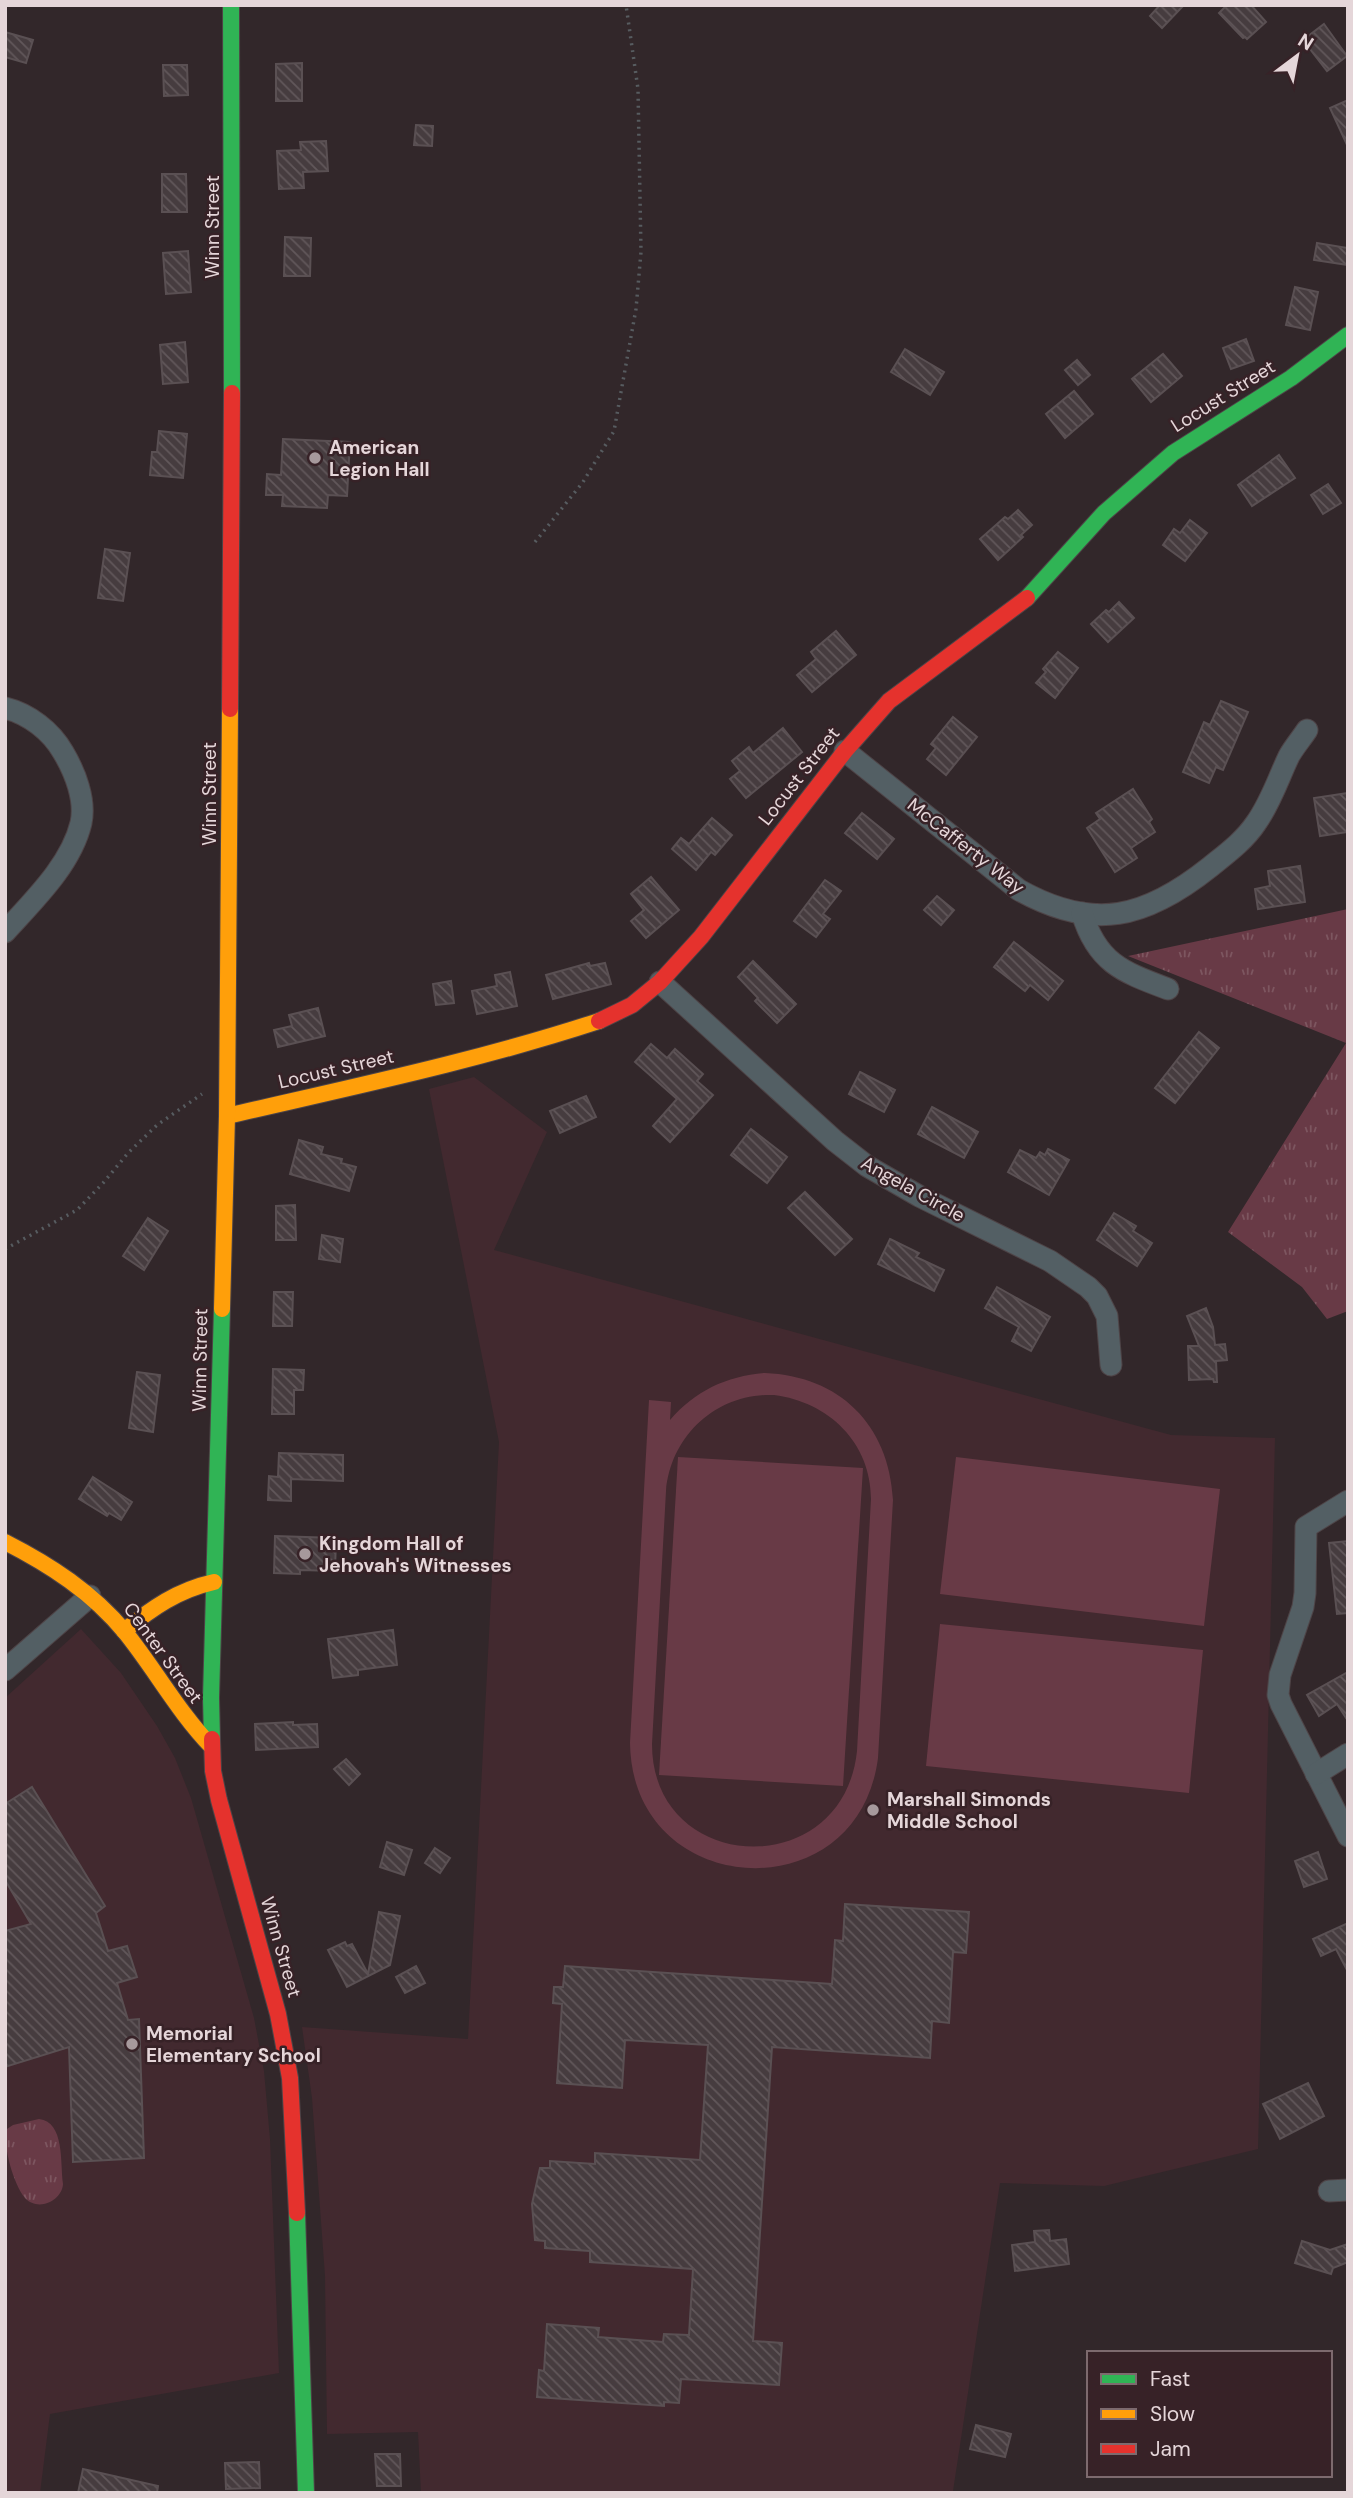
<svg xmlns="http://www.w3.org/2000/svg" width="1353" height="2498" viewBox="0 0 1353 2498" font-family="'DM Sans',sans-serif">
<defs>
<pattern id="grass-tufts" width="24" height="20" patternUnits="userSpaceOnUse" patternTransform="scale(1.75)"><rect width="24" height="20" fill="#683a46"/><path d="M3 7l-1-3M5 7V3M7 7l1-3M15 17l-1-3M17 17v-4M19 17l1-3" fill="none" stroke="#7d5660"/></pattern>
<pattern id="building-back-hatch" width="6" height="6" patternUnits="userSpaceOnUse" patternTransform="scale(1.75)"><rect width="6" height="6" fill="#463c3f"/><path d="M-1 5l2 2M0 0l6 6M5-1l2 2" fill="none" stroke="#61575a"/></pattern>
</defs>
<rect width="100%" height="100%" fill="#32272a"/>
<g fill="#42292f">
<path d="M474 1077 547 1132 494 1250 1171 1435 1275 1438 1258 2149 1104 2186 1000 2183 953 2491 421 2493 418 2432 327 2434 325 2276 312 2098 302 2027 468 2039 499 1442 429 1089Z"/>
<path d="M81 1629 121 1673 157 1726 175 1758 191 1798 254 2018 264 2071 270 2139 279 2373 50 2414 40 2493H5V1698Z"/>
</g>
<g fill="url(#grass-tufts)">
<path d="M1348 909V1311L1327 1319 1302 1287 1228 1232 1346 1043 1128 956Z"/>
<path d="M39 2119C65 2122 60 2163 63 2184 62 2201 38 2212 25 2198 14 2185 2 2145 7 2129L13 2125Z"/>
</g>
<g fill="#683a46" fill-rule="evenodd">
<path d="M765 1373C839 1376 889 1424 893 1500L878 1758C858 1914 632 1900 630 1743L649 1400 671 1402 670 1420C695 1391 727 1376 765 1373ZM774 1395C829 1402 871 1443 871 1499L857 1751C843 1884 652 1875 652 1744L666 1491C671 1435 717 1393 774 1395Z"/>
<path d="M678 1457 863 1468 843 1786 659 1775Z"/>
<path d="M956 1457 1220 1489 1204 1626 940 1594Z"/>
<path d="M940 1624 1203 1650 1189 1793 926 1766Z"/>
</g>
<g fill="url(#building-back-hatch)" stroke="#5a5053" stroke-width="2">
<path d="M1160 5H1184L1162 28 1150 16Z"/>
<path d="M1227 5H1251L1266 22 1247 39 1245 37 1243 38 1219 13Z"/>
<path d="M1324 24 1347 56 1327 71 1303 40Z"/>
<path d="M5 32 33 40 26 63 5 57Z"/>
<path d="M302 63V101H276V64Z"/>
<path d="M163 65H187L188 95 164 96Z"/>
<path d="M1348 100V147L1330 108Z"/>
<path d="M416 125 433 126 432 146 414 145Z"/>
<path d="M326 141 328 171 303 172 304 188 279 189 277 151 301 150 300 142Z"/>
<path d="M162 174H186L187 212H162Z"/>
<path d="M285 237 311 238 310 276H284Z"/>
<path d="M1317 243 1348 248V265L1314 260Z"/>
<path d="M188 251 191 292 166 294 163 253Z"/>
<path d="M1295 287 1318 292 1310 330 1286 325Z"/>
<path d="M1246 339 1254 361 1231 369 1223 348Z"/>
<path d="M185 342 188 382 163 384 160 345Z"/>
<path d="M905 349 944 372 930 395 891 372Z"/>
<path d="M1163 354 1182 376 1151 402 1132 379Z"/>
<path d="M1077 360 1090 375 1078 385 1065 370Z"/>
<path d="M1074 391 1093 414 1065 438 1046 414Z"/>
<path d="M159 431 187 434 183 478 150 475 152 452H157Z"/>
<path d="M283 439 350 442 347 496 328 495 327 508 282 506 283 495H266L267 474 281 475Z"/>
<path d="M1279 455 1295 478 1252 506 1238 485Z"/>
<path d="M1328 484 1341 503 1323 514 1311 495Z"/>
<path d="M1018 510 1032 525 1021 535 1023 537 998 560 980 539 1005 517 1008 519Z"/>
<path d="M1190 520 1207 533 1185 561 1163 545 1174 529 1180 533Z"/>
<path d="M105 549 130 553 123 601 98 598Z"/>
<path d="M1119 602 1134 618 1108 642 1091 624 1106 610 1109 612Z"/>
<path d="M836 631 856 655 812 692 797 675 816 659 811 652Z"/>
<path d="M1058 652 1078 668 1055 698 1036 683 1046 672 1043 669Z"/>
<path d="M1221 701 1248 712 1223 770 1216 767 1209 783 1183 772 1204 722 1210 725Z"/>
<path d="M953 717 977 737 946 775 927 759 936 748 931 744Z"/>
<path d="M783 728 802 752 746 798 730 779 740 771 732 761 749 747 753 753Z"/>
<path d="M1133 789 1152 819 1149 822 1155 832 1131 848 1137 858 1115 872 1087 828 1100 819 1096 813Z"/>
<path d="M1348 793V832L1320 836 1314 798Z"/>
<path d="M862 813 894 839 877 859 845 833Z"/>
<path d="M712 818 732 835 715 855 711 852 696 870 672 849 681 838 689 844Z"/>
<path d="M1300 866 1305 902 1258 909 1255 889 1270 886 1268 871Z"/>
<path d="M651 877 679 910 646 938 631 921 644 910 631 894Z"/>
<path d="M825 880 841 891 823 914 830 919 816 937 794 921Z"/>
<path d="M937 896 954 910 941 925 924 910Z"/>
<path d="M1014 942 1063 981 1048 1000 1030 985 1025 991 994 967Z"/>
<path d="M753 961 796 1004 777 1023 755 1001 758 998 738 977Z"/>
<path d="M589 963 590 966 605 963 611 984 553 999 546 975Z"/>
<path d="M510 972 517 1006 477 1014 472 991 497 986 495 975Z"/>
<path d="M451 981 454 1003 436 1005 433 984Z"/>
<path d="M318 1008 325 1036 278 1047 274 1030 292 1026 289 1015Z"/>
<path d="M1199 1032 1219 1048 1175 1103 1155 1088Z"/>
<path d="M651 1044 667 1058 675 1049 703 1074 697 1081 713 1095 670 1142 653 1126 677 1099 635 1062Z"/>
<path d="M860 1072 895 1090 884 1112 849 1094Z"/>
<path d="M586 1096 596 1117 560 1133 550 1111Z"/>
<path d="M932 1107 978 1132 964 1158 918 1134Z"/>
<path d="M751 1129 787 1157 767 1183 731 1155Z"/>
<path d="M299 1140 323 1147 321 1154 342 1159 341 1163 356 1167 349 1191 290 1174Z"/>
<path d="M1048 1149 1069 1160 1049 1195 1008 1172 1020 1150 1036 1158 1040 1152 1045 1155Z"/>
<path d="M805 1192 852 1239 835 1255 788 1208Z"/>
<path d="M295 1205 296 1240H276V1206Z"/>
<path d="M1114 1213 1136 1226 1133 1231 1152 1243 1137 1266 1097 1240Z"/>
<path d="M148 1218 168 1231 144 1270 123 1256Z"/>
<path d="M322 1235 343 1239 340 1262 319 1259Z"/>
<path d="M890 1239 919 1253 916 1257 944 1270 934 1291 878 1264Z"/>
<path d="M997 1287 1050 1317 1031 1351 1012 1341 1019 1327 985 1308Z"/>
<path d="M274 1292H293L292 1326H273Z"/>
<path d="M1206 1308 1213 1327 1215 1345 1225 1344 1227 1360 1216 1361 1217 1382H1214L1213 1379 1189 1380 1188 1346H1199L1187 1316Z"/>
<path d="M273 1369 304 1370 303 1390H294V1414H272Z"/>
<path d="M137 1372 160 1375 153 1432 129 1428Z"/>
<path d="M279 1453 343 1455V1481L291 1479V1501L268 1500 269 1476 278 1477Z"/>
<path d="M93 1477 132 1502 121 1520 109 1513 107 1516 79 1499Z"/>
<path d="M275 1536 336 1538 335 1571 300 1570V1574L274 1573Z"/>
<path d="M1348 1541V1613L1337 1614 1329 1543Z"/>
<path d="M393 1630 397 1665 358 1670V1675L333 1678 328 1639Z"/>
<path d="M1348 1672V1721L1337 1704 1319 1716 1307 1695Z"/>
<path d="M293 1722V1725L317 1724 318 1747 256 1750 255 1724Z"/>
<path d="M346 1759 360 1774 349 1785 334 1769Z"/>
<path d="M32 1787 105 1906 96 1913 108 1951 127 1946 137 1977 117 1983 128 2020 139 2019 144 2158 73 2162 69 2047 5 2067V1931L31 1924 5 1880V1804Z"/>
<path d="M387 1842 412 1850 404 1875 380 1867Z"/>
<path d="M435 1848 450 1858 440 1873 425 1863Z"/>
<path d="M1318 1852 1327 1879 1304 1887 1295 1861Z"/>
<path d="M845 1904 969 1912 966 1953 953 1952 949 2023 932 2021 930 2058 772 2047 753 2341 782 2343 779 2385 681 2379 679 2403 664 2402V2406L537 2397 539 2370 544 2371 547 2324 599 2328 598 2337 663 2342 664 2334 689 2335 693 2269 590 2262V2251L545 2248V2241L535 2240 532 2204 540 2168H550V2161L595 2164V2153L700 2160 708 2045 625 2040 622 2088 557 2083 562 2004 553 2003 554 1987H563L565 1966 832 1984 835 1940 843 1941Z"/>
<path d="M379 1912 400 1916 390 1965 347 1987 328 1950 345 1942 347 1946 352 1944 368 1974Z"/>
<path d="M1348 1923V1972L1336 1949 1321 1956 1313 1939Z"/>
<path d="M416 1966 425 1983 405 1993 396 1977Z"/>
<path d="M1308 2083 1324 2116 1280 2139 1263 2104Z"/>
<path d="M1049 2230 1050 2241 1066 2239 1069 2264 1015 2271 1012 2245 1035 2242 1034 2231Z"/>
<path d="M1302 2241 1330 2250 1348 2244V2262L1333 2268 1331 2274 1295 2263Z"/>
<path d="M976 2425 1011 2434 1005 2457 970 2449Z"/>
<path d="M375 2454H400L401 2486H377Z"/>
<path d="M259 2462 260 2488 226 2489 225 2463Z"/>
<path d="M83 2469 158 2486 157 2493H78Z"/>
</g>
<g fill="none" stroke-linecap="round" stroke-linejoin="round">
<g stroke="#4e4447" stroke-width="23">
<g id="street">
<path d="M5 708C29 714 51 731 63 752 75 772 86 800 81 823 71 865 33 901 5 932"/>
<path d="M845 751 1019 890C1094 932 1146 918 1210 867 1226 854 1244 841 1256 823 1271 802 1278 779 1289 756 1294 747 1301 739 1307 730"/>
<path d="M1082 913C1097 963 1123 972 1168 989"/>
<path d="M660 982 835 1141 867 1166 919 1196 1050 1261 1088 1287 1097 1296 1107 1316 1111 1365"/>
<path d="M1348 1501 1306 1527 1305 1593 1303 1607 1280 1675 1278 1695 1281 1704 1348 1836"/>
<path d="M5 1670 90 1596"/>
<path d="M1316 1774 1348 1754"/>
<path d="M1329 2191 1348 2190"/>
</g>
</g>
<g stroke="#4e4447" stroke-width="18">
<g id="fast">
<path d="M231 5 232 393"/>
<path d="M1027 598 1104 513 1173 453 1291 378 1348 335"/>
<path d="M212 1739 211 1698 222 1309"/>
<path d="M297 2213 306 2493"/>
</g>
</g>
<g stroke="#4e4447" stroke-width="18">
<g id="slow">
<path d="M227 1116C352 1087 477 1061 599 1021"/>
<path d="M222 1309 227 1116 230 709"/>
<path d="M5 1542C50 1565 92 1592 125 1632 155 1669 178 1712 212 1747"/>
<path d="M124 1631C152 1608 178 1590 214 1582"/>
</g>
</g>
<g stroke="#4e4447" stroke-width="18">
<g id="jam">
<path d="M230 709 232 393"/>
<path d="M599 1021 632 1005 660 982 701 937 845 751 889 701 1027 598"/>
<path d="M212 1739 213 1771 219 1800 278 2014 290 2078 297 2213"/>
</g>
</g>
<g stroke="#575c60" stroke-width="3.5" stroke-dasharray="2 5" stroke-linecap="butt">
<path d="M535 542 583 482 614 431 621 392 636 309 641 252 638 89 626 5"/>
<path d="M5 1249 77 1210 104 1182 128 1153 157 1125 202 1094"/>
</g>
<use href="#street" stroke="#535f64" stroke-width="21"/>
<use href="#fast" stroke="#30b455" stroke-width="16"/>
<use href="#slow" stroke="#ff9f0a" stroke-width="16"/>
<use href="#jam" stroke="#e5322d" stroke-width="16"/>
</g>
<g fill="#a6999c" stroke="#372227" stroke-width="2.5">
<circle cx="315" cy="458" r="7"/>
<circle cx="305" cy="1554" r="7"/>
<circle cx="873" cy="1810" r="7"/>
<circle cx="132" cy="2044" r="7"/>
</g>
<g text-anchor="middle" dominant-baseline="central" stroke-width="5" stroke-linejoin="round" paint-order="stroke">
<g font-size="19" fill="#e5d6d9" stroke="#372227">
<text transform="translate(212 227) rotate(-90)">Winn Street</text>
<text transform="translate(1223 396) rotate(-32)">Locust Street</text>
<text transform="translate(799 776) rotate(-52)">Locust Street</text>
<text transform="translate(209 794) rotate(-90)">Winn Street</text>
<text transform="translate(966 846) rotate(38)">McCafferty Way</text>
<text transform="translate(336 1069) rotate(-13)">Locust Street</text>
<text transform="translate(913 1189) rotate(29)">Angela Circle</text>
<text transform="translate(200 1360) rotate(-89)">Winn Street</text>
<text transform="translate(163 1653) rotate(54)">Center Street</text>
<text transform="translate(281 1947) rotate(74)">Winn Street</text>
</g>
<g font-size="19" font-weight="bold" fill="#e5d6d9" stroke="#372227" text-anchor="start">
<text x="329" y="447">American<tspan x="329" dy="22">Legion Hall</tspan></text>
<text x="319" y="1543">Kingdom Hall of<tspan x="319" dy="22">Jehovah's Witnesses</tspan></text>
<text x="887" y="1799">Marshall Simonds<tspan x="887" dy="22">Middle School</tspan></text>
<text x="146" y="2033">Memorial<tspan x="146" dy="22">Elementary School</tspan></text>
</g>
</g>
<rect width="1353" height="2498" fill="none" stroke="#e5d6d9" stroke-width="14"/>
<rect x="1087" y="2351" width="245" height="126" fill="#372227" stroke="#7d6a6e" stroke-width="2"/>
<rect x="1101" y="2374" width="35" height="10" fill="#30b455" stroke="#7d6a6e" stroke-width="2"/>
<text x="1150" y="2386" font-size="21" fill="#e5d6d9">Fast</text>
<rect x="1101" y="2409" width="35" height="10" fill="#ff9f0a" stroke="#7d6a6e" stroke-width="2"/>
<text x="1150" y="2421" font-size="21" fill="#e5d6d9">Slow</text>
<rect x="1101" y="2444" width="35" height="10" fill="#e5322d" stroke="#7d6a6e" stroke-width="2"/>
<text x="1150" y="2456" font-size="21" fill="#e5d6d9">Jam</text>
<g transform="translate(1297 56) rotate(32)" stroke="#372227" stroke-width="5" paint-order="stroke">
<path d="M0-5L12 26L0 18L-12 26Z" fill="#e5d6d9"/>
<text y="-10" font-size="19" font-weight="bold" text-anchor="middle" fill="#e5d6d9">N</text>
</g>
</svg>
